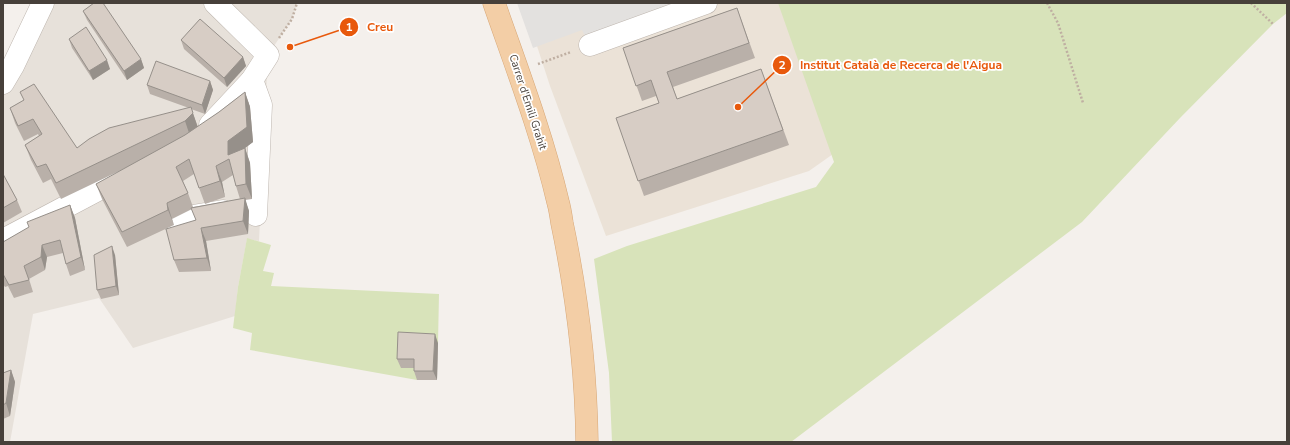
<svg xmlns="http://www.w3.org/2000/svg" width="1290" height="445" viewBox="0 0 1290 445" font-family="'Nunito Sans',sans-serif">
<rect width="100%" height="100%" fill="#f4f0ec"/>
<path fill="#e7e1da" d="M43 3H297L292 19 268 55 259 241 247 239 238 287 235 316 133 348 99 298 33 314 10 442H3V83Z"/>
<path fill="#ebe2d7" d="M523 3H795L843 147 809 171 606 236 550 86Z"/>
<g fill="#d8e3ba">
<path d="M778 3H1287V13L1273 24 1180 118 1082 222 791 442H612L609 373 594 259 627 246 816 187 834 162Z"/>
<path d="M247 238 271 245 263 271 274 273 271 286 439 294 438 343 417 368V380L250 350 252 333 233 328 238 287Z"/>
</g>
<path fill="#e3e1df" d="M517 3H685L586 38 582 30 533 48Z"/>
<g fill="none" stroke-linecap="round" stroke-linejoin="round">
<g stroke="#beb6af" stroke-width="23">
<g id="minor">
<path d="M590 45 706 3"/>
<path d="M252 80 261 105 256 215"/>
<path d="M3 83 13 66 43 3"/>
<path d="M210 125 252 80 268 55 215 3"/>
<path d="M175 223 193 216 223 211"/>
<path d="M3 240 124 176"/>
</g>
</g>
<g stroke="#d7a777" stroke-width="23">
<path id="major" d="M494 3C517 69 542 134 558 202 560 209 561 216 562 223 577 295 586 368 587 442"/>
</g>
<g stroke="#bfafa2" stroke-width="2.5" stroke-dasharray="2 2" stroke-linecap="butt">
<path d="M1047 3 1058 23 1083 103"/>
<path d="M1251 3 1273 24"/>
<path d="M279 38 292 19 297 3"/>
<path d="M538 64 571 52"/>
</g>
<use href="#minor" stroke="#fff" stroke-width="22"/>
<use href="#major" stroke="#f3cea6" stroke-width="22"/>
</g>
<g fill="#b9b0a9" fill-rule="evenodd">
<path d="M737 8 755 58 673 87 677 99 761 69 789 145 644 196 616 118 659 103 656 96 642 101 623 48Z"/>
<path d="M83 11 141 59 144 68 127 80 87 20Z"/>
<path d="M69 39 110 69 93 80 72 48Z"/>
<path d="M181 40 243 57 246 66 227 87 184 49Z"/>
<path d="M210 81 213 90 205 114 191 109 198 127 219 112 245 92 250 107 253 142 245 148 250 163 252 199 245 200 249 211 248 234 206 241 211 271 179 272 174 260 196 220 192 209 172 219 174 225 127 247 102 199 96 184 134 164 61 199 51 179 43 183 31 160 25 145 39 136 38 134 24 141 15 123 10 108 24 100 20 92 77 148 189 108 150 94 147 85ZM194 174 205 204 225 197 222 182 233 175 236 186 240 199 193 207 188 193 183 181Z"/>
<path d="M3 174 17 200 22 212 3 223Z"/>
<path d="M70 205 75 218 85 270 70 276 66 264 63 253 47 257 45 270 29 279 33 292 14 298 8 286 5 287 3 284V242Z"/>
<path d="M115 255 119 295 101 299 97 290Z"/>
<path d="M438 343 437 380H417L414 371V368H401L397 359Z"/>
<path d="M11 370 15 382 10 416 3 419V373Z"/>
</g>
<g fill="#96908a">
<path d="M243 57 246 66 227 87 224 78Z"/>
<path d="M141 59 144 68 127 80 124 71Z"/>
<path d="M107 60 110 69 93 80 89 71Z"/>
<path d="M210 81 213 90 205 114 202 105Z"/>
<path d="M245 92 250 107 253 142 245 148 250 163 252 199 246 184 228 155V141Z"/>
<path d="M193 113 198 128 190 136 185 121Z"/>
<path d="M216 166 222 182 225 197 220 181Z"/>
<path d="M245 198 249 211 248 234 243 221Z"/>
<path d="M167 203 172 219 174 225 168 210Z"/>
<path d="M70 205 75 218 85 270 81 257Z"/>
<path d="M201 228 206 241 211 271 207 258Z"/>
<path d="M42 245 47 257 45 270 41 257Z"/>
<path d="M112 246 115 255 119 295 116 286Z"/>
<path d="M435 334 438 343 437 380 433 371Z"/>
<path d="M11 370 15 382 10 416 6 403Z"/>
</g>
<g fill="#d7cdc5" stroke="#96908a">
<path d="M94 3H103L141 59 124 71 83 11Z"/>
<path d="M737 8 749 43 667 72 677 99 761 69 783 130 638 181 616 118 659 103 651 80 636 86 623 48Z"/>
<path d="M200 19 243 57 224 78 181 40Z"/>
<path d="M86 27 107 60 89 71 69 39Z"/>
<path d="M156 61 210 81 202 105 147 85Z"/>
<path d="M34 84 77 148 89 139 109 128 191 107 193 113 185 121 56 183 46 164 37 167 25 145 42 134 33 119 18 126 10 108 24 100 20 92Z"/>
<path d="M245 92 247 127 228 141V155L245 148 246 184 236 186 229 159 216 166 220 181 199 188 189 159 176 167 188 193 167 203 168 210 122 232 96 184 185 135 219 112Z"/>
<path d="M3 174 17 200 3 208Z"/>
<path d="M245 198 243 221 201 228 207 258 174 260 166 229 196 220 191 208Z"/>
<path d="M70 205 81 257 66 264 60 240 42 245 41 257 24 266 29 280 9 285 3 274V242L29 227 27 222Z"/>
<path d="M112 246 116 286 97 290 94 255Z"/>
<path d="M398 332 435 334 433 371H414V359H397Z"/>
<path d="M11 370 6 403 3 405V373Z"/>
</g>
<g text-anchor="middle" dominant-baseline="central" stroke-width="3.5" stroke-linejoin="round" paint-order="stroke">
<g font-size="11" fill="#47403a" stroke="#fff">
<text transform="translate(528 102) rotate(72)">Carrer d'Emili Grahit</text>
</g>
</g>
<path fill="none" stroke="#e8590c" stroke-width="1.5" d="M290 47L349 27M738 107L782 65"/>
<g fill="#e8590c" stroke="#fff" stroke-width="1.5">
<circle cx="290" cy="47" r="4"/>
<circle cx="738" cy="107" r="4"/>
<circle cx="349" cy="27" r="10"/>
<circle cx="782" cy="65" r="10"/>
</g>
<g font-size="12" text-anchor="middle" font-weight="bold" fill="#fff">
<text x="349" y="31">1</text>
<text x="782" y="69">2</text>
</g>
<g font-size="12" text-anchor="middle" font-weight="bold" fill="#e8590c" stroke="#fff" stroke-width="3.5" stroke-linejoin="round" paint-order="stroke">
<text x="380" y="31">Creu</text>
<text x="901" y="69">Institut Català de Recerca de l'Aigua</text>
</g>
<rect width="1290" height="445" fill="none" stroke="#47403a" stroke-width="8"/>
</svg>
